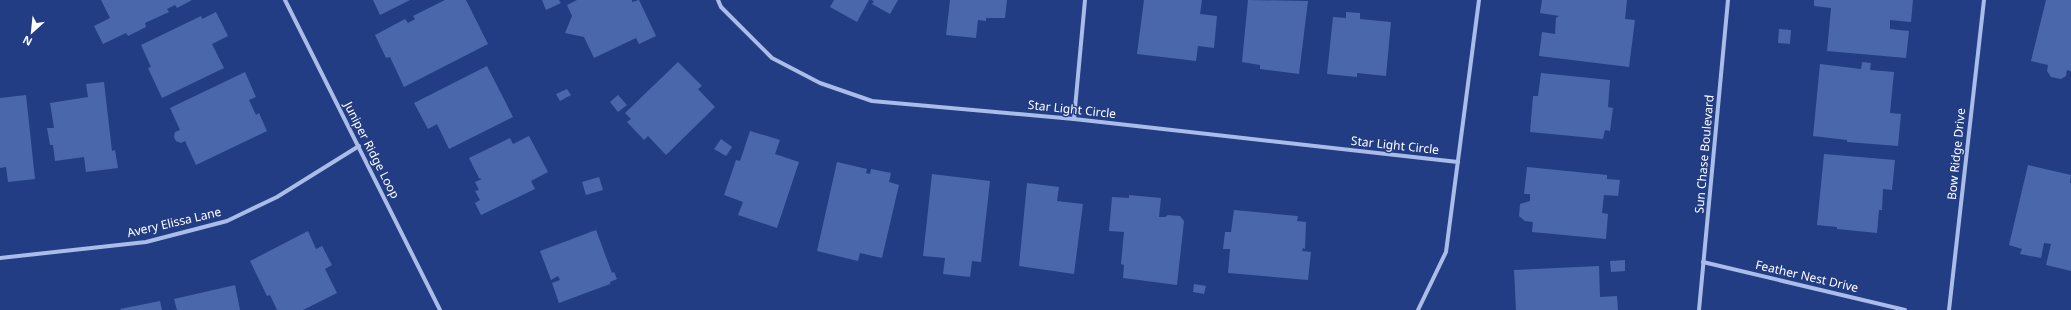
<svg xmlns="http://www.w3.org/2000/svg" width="2071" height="310" viewBox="0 0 2071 310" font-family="'Noto Sans',sans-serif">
<rect width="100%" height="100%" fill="#223d84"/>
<g fill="#4a67ac">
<path d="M101 0H192L177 8 175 5 167 9 169 12 145 23 146 27 128 36 126 33 103 44 94 26 110 18Z"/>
<path d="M373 0H410L380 15Z"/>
<path d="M445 0H466L488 44 404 87 390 57 386 58 375 35 405 19 408 23 415 19 413 16Z"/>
<path d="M542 0H559L561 3 546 10Z"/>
<path d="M577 0H632V2L639 0 656 36 639 44 636 38 594 58 584 37 565 33 572 16 567 5Z"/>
<path d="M834 0H869L857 22 830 7Z"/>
<path d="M871 0H898L890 14 872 4 874 1Z"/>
<path d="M950 0H1007L1005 18H986V21L978 20 976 38 946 35Z"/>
<path d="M1144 0H1202L1200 14 1217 16 1214 48 1198 46 1196 61 1137 54Z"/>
<path d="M1248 0 1308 1 1299 74 1260 69V65L1242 62Z"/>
<path d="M1542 0H1627L1625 19 1635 20 1629 67 1539 56 1542 32 1555 34 1556 18 1559 16 1540 13Z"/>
<path d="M1814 0H1913L1911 22 1890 20V29L1909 31 1906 58 1827 51 1831 8 1814 6Z"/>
<path d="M2046 0H2071V71L2067 70 2066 76 2061 79 2051 77 2047 71 2048 65 2031 61Z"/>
<path d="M216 12 228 36 212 44 224 68 162 98 148 68 151 67 141 45 201 16 202 19Z"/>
<path d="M1346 12 1360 13V19L1391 22 1386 76 1357 73V77L1327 74 1333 17 1346 18Z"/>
<path d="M1779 29 1791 30 1790 44 1778 43Z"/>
<path d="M678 62 702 86 698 89 715 107 666 155 648 136 644 140 627 122 631 119 625 113Z"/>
<path d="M1862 62 1871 63 1870 70 1894 72 1890 113 1901 114 1898 146 1847 142V140L1813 136 1820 64 1861 69Z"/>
<path d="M487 66 513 117 449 149 437 124 428 129 414 103Z"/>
<path d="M245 72 256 97 249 100 256 115 259 113 267 131 196 165 185 141 181 143 176 141 174 137 175 132 180 130 170 108Z"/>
<path d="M1541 73 1610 80 1608 107 1613 108 1610 131 1605 130 1603 139 1530 132 1533 96H1538Z"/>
<path d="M104 82 112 151 115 150 118 168 86 172 84 157 55 161 53 145H50L47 128H54L50 103 88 97 86 84Z"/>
<path d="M567 89 571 95 560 101 556 94Z"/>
<path d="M26 95 35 179 8 182 6 167 0 168V98Z"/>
<path d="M618 95 627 105 618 112 610 102Z"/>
<path d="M750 131 780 140 775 154 799 162 777 228 738 215 743 202 724 195 736 160 740 161Z"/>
<path d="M529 136 548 172 531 181 535 189 481 215 475 203 480 200 475 191 479 190 475 182 482 179 479 178 469 158 510 138 513 144Z"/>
<path d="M721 139 732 147 726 156 714 149Z"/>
<path d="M1824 154 1895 160 1892 190 1883 189 1882 210H1879L1877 233 1837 229V227L1817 225Z"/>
<path d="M837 162 867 169 866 173 870 174 871 169 891 173 889 182 899 185 882 258 860 253 858 261 817 251Z"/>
<path d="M2028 165 2071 175 2070 183H2071V271L2046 265 2051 244 2044 243 2041 258 2020 254 2022 249 2009 245Z"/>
<path d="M1527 167 1607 175V179L1620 180 1618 196 1604 195 1602 213 1608 214 1606 239 1532 232 1533 222 1525 221 1519 216 1520 204 1530 201V194H1524Z"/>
<path d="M932 174 990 181 981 262 972 261 970 277 943 274 945 258 923 256Z"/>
<path d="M599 177 603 190 586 195 582 182Z"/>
<path d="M1027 183 1059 187 1057 201 1083 204 1074 274 1019 266Z"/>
<path d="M1129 195 1161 198 1159 217H1165L1168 215 1180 216 1184 221 1177 285 1123 278 1124 265 1121 264 1124 232 1109 231 1112 197 1129 198Z"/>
<path d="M1234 210 1298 216 1297 221 1306 222 1305 249 1303 248 1302 251 1311 252 1308 280 1228 273 1230 249H1223L1225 232H1231Z"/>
<path d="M596 230 612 273 614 272 617 279 610 282V284L559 303 552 283 560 280 558 276 551 280 540 251Z"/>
<path d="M308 231 316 249 322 246 332 265 325 269 337 293 303 310H277L270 295 267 296 250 261Z"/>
<path d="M1625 260V271L1611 272 1610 261Z"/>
<path d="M1599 266 1600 297 1617 296 1618 310H1516L1514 270Z"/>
<path d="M1194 284 1206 286 1204 294 1193 292Z"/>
<path d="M235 285 240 310H177L174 299Z"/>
<path d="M160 301 162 310H121L120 309Z"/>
</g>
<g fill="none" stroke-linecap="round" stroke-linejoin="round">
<g stroke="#aabde9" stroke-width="4">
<path d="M285 0 440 310"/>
<path d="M718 0 721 7 772 58 820 83 872 101 1074 119 1458 162"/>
<path d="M1074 119 1085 0"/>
<path d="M0 258 146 242 227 221 277 197 359 146"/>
<path d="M1703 262 1905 310"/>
<path d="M1418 310 1446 252 1479 0"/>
<path d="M1699 310 1728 0"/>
<path d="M1949 310 1984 0"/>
</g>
</g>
<g text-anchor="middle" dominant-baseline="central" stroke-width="3" stroke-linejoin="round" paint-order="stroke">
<g font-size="12" fill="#fff" stroke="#223d84">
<text transform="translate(1072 109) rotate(6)">Star Light Circle</text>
<text transform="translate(1395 145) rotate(6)">Star Light Circle</text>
<text transform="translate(372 150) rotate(63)">Juniper Ridge Loop</text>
<text transform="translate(1704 154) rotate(-85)">Sun Chase Boulevard</text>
<text transform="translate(1956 154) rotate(-84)">Bow Ridge Drive</text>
<text transform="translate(174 222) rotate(-13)">Avery Elissa Lane</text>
<text transform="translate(1807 276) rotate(13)">Feather Nest Drive</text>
</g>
</g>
<g transform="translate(32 32) rotate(207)" stroke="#223d84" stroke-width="3" paint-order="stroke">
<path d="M0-3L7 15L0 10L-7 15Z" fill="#ffffff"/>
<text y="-6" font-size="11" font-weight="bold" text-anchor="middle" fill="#ffffff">N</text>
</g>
</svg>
